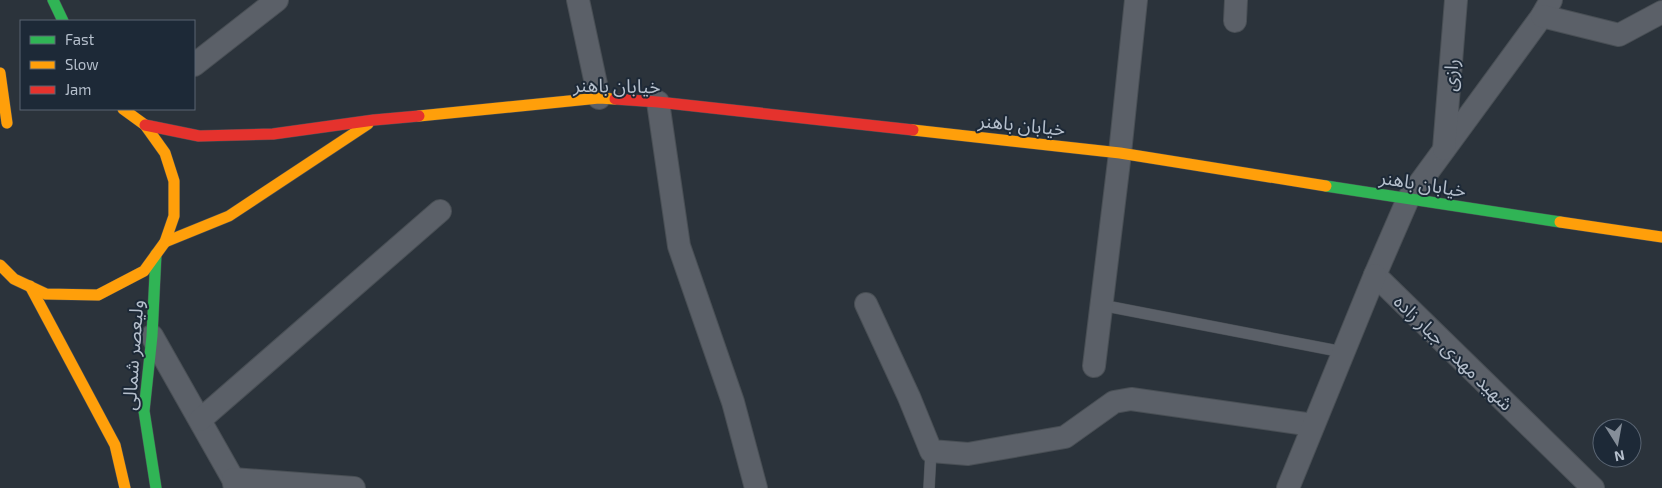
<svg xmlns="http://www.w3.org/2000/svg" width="1662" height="488" viewBox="0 0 1662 488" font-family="'Exo 2','Noto Sans Arabic',sans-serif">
<rect width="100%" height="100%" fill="#2b333b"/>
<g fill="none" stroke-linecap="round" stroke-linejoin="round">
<g stroke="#494f55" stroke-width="12">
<g id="lane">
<path d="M1101 305 1343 352"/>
<path d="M929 488 931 451"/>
</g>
</g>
<g stroke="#494f55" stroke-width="24">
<g id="street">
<path d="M578 0 599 98"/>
<path d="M1551 0 1542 16 1408 199 1375 275 1593 488"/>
<path d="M1542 16 1619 35 1662 12"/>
<path d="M1235 21 1236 0"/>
<path d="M194 65 277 0"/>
<path d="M658 102 679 246 733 402 756 488"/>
<path d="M1444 149 1456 0"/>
<path d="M866 304 909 397 931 451 968 454 1065 437 1114 402 1131 399 1313 425"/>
<path d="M152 336 233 479 235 488"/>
<path d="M1094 366 1120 153 1136 0"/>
<path d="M200 420 440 211"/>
<path d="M233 479 354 488"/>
<path d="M1288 488 1375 275"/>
</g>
</g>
<g stroke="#494f55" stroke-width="12">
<g id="fast">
<path d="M53 0 63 21"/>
<path d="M1326 186 1560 222"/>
<path d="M156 254 152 336 144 411 156 488"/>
</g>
</g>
<g stroke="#494f55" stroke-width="12">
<g id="slow">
<path d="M0 73 7 123"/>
<path d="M419 116 599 98 615 99"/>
<path d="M913 130 1120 153 1326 186"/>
<path d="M1560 222 1662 237"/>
<path d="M165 242 229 216 368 124"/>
<path d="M0 265 14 279 46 294 98 295 144 271 165 242 174 216V181L165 153 145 125 123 109"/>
<path d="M30 286 115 445 125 488"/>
</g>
</g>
<g stroke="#494f55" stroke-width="12">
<g id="jam">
<path d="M615 99 658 102 913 130"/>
<path d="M145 125 199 136 273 134 374 120 419 116"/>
</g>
</g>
<use href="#lane" stroke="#5b6068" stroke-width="11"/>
<use href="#street" stroke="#5b6068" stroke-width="22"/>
<use href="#fast" stroke="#30b455" stroke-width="11"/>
<use href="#slow" stroke="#ff9f0a" stroke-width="11"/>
<use href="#jam" stroke="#e5322d" stroke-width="11"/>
</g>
<g text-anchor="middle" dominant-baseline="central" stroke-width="4" stroke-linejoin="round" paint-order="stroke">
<g font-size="19" fill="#b5bfcc" stroke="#1d2937">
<text transform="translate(1450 75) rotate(-86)">رازی</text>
<text transform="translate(617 85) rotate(1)">خیابان باهنر</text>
<text transform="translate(1022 124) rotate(6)">خیابان باهنر</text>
<text transform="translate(1423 183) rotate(9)">خیابان باهنر</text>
<text transform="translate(1454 352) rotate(44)">شهید مهدی جبار زاده</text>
<text transform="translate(132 355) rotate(-86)">ولیعصر شمالی</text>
</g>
</g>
<rect x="20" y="20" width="175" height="90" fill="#1d2937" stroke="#5a6573"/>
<rect x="30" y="36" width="25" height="8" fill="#30b455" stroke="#5a6573"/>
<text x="65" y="45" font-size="15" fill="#b5bfcc">Fast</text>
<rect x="30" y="61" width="25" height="8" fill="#ff9f0a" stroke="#5a6573"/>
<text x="65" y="70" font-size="15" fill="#b5bfcc">Slow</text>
<rect x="30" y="86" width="25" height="8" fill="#e5322d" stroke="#5a6573"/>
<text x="65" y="95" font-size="15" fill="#b5bfcc">Jam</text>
<g transform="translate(1617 443) rotate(169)"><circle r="24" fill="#1d2937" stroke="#5a6573"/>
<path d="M0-4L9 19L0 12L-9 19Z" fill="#858e99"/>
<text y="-8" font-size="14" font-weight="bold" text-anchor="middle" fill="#b5bfcc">N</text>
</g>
</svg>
